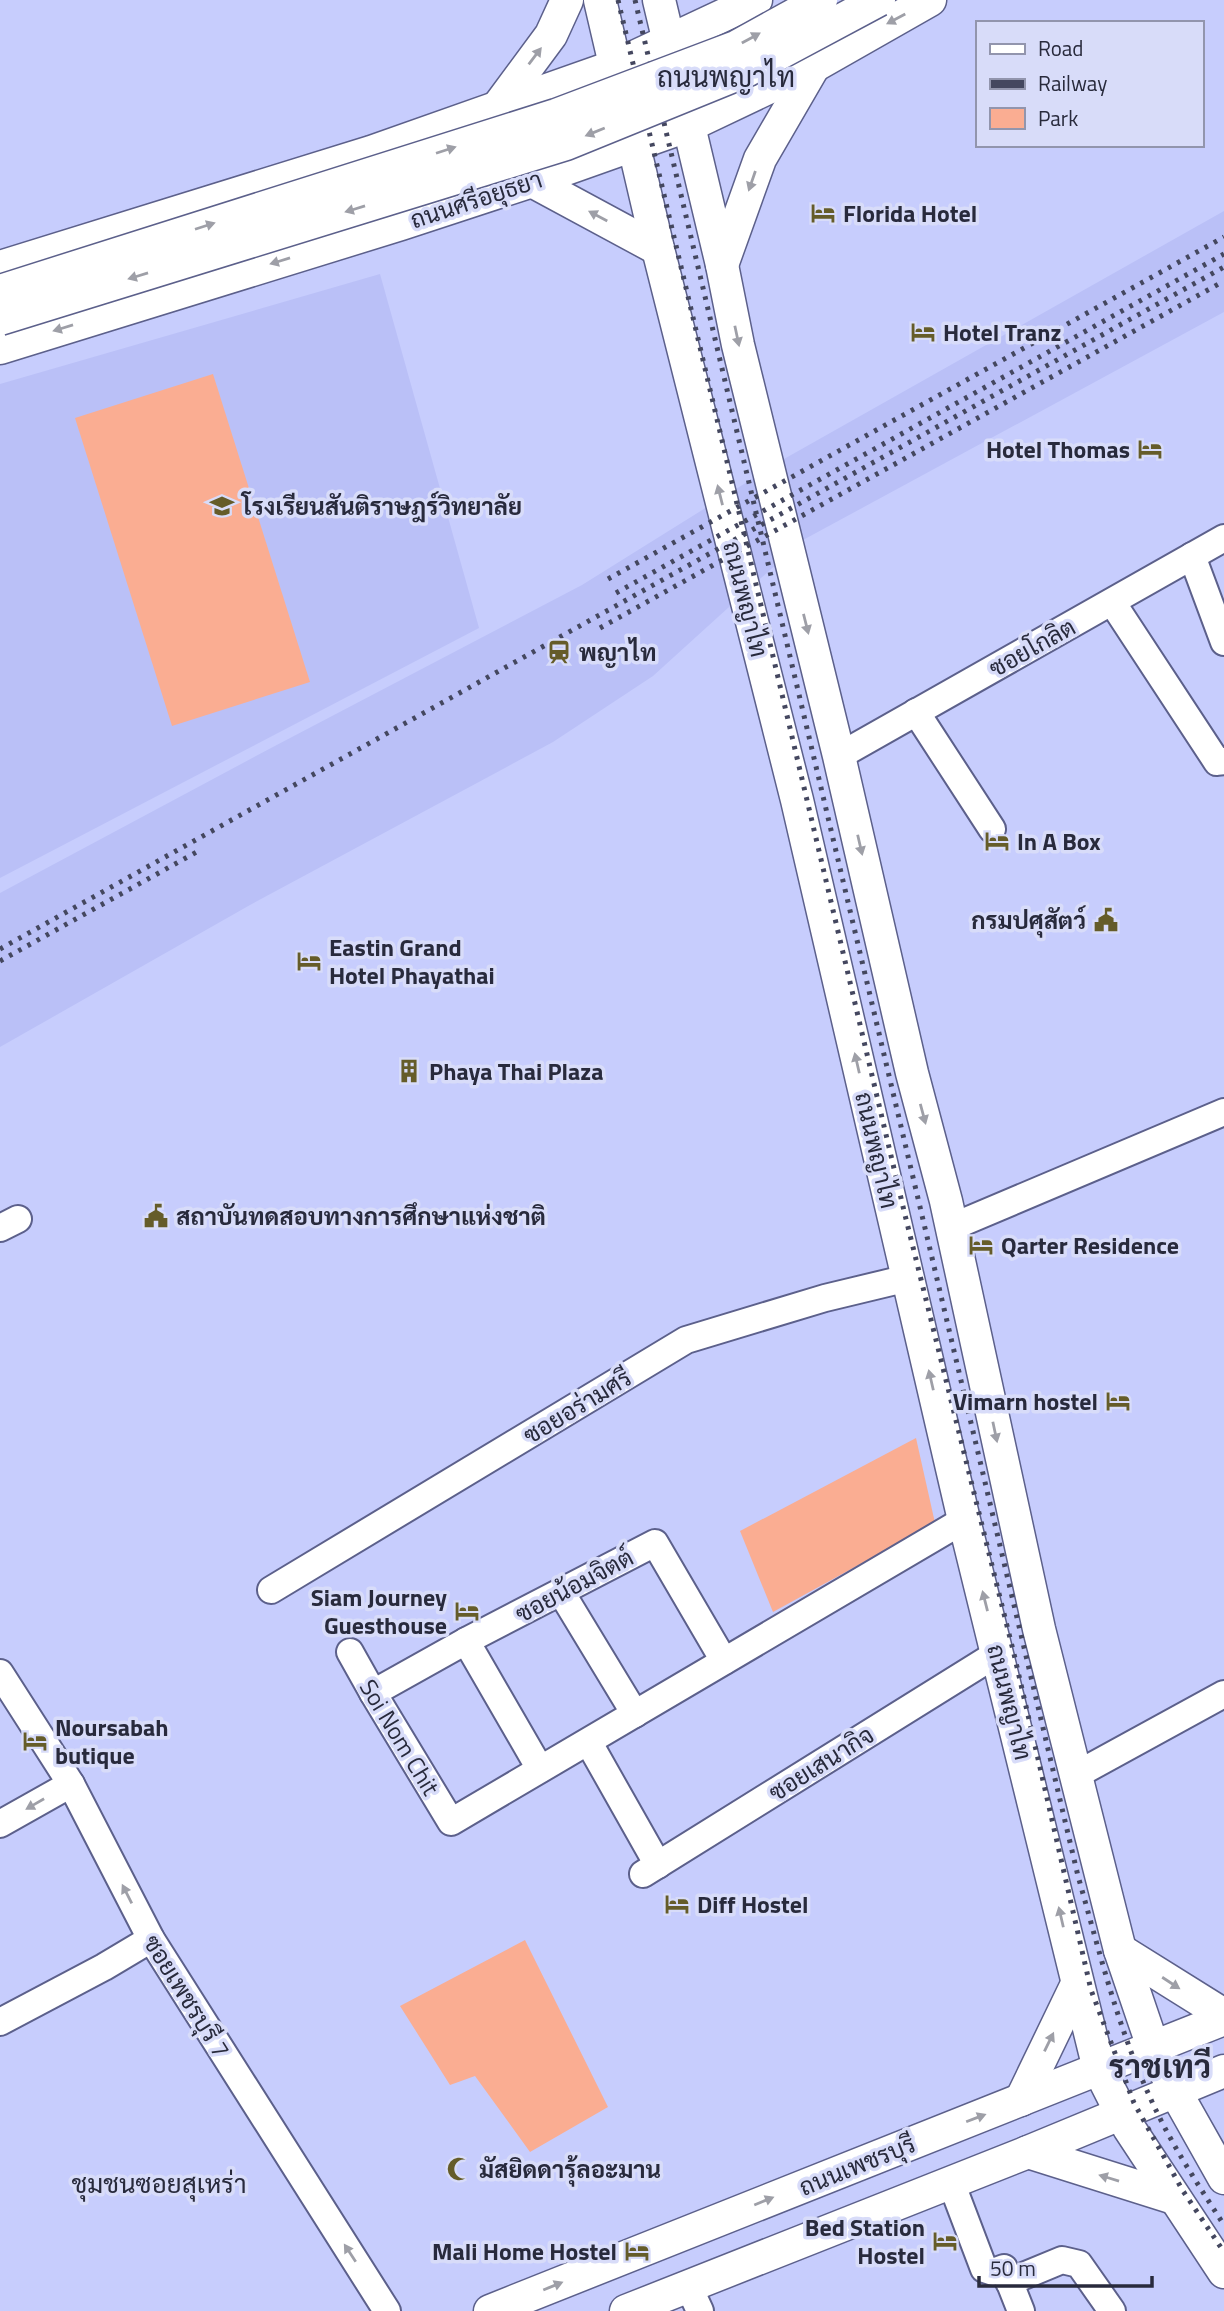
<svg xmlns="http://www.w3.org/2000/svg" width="1224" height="2311" viewBox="0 0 1224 2311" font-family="'Titillium Web',Sarabun,sans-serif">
<rect width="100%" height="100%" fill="#c7cdfd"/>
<g fill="#bac0f7">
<path d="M1224 211V312L803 540 653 676 553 742 250 905 0 1047V893L271 748 582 585 784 459Z"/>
<path d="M380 274 479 628 0 878V384Z"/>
</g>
<g fill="#faad92">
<path d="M213 374 310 682 172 726 75 418Z"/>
<path d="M916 1438 935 1523 773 1612 740 1531Z"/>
<path d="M525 1940 608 2107 530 2152 475 2076 450 2085 400 2006Z"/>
</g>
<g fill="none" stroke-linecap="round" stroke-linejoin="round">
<g stroke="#5c608b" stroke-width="30">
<g id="minor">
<path d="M1192 556 1224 642"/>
<path d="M1112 602 1217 762 1224 761"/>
<path d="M916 712 992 829"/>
<path d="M839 756 1224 538"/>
<path d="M952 1227 1224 1112"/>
<path d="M0 1228 18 1219"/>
<path d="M271 1590 686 1340 825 1298 908 1278"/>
<path d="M561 1592 635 1714"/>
<path d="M466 1641 540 1769"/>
<path d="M350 1652 373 1693 451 1822 964 1520"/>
<path d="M0 1673 71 1784 151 1939 387 2311"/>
<path d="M373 1693 466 1641 655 1543 724 1661"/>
<path d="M589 1743 658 1865"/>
<path d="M1076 1775 1224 1694"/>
<path d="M0 1824 71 1784"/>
<path d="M643 1874 998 1653"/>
<path d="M0 2022 104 1967 151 1939"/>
<path d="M951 2182 984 2269 993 2272 1004 2268 1021 2311"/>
<path d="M1009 2282 1062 2260 1079 2264 1112 2311"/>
<path d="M689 2287 700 2311"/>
</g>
</g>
<g stroke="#5c608b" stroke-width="35">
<g id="major">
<path d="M600 0 658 249 797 800 964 1520 1099 2069 1129 2128 1224 2272"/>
<path d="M659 0 722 265 738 345 839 756 912 1073 946 1201 1039 1629 1120 1950 1153 2047 1175 2091 1224 2178"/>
<path d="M497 108 551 35 567 0"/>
<path d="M532 181 658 249"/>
<path d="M722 265 760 159 814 66"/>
<path d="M0 267 371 152 615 66 756 0"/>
<path d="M0 348 401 224 532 181 690 125 814 66 930 0"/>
<path d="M1120 1950 1224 2015"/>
<path d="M1021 2100 1077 1984"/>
<path d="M1028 2152 1174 2198"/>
<path d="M490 2311 1224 2019"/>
<path d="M626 2311 1028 2152 1224 2071"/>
</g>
</g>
<use href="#minor" stroke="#fff" stroke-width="26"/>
<use href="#major" stroke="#fff" stroke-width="32"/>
<g stroke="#44475f" stroke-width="5" stroke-dasharray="3.5 7" stroke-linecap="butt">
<path d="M618 0 905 1215 1014 1654 1091 1990 1134 2103 1183 2191 1224 2252"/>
<path d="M635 0 1078 1876C1099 1950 1117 2025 1149 2095 1169 2141 1197 2183 1224 2225"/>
<path d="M608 579 1224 237"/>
<path d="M616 593 1224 254"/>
<path d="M600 628 1224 281"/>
<path d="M0 949 1224 267"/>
<path d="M0 961 202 849"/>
</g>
<g stroke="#5c608b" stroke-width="35" stroke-linecap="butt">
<g id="major-bridge">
<path d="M0 291 556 115 736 47 821 0"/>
<path d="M0 319 566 144 748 70 879 0"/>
</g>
</g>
<use href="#major-bridge" stroke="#fff" stroke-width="32"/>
</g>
<defs><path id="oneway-solid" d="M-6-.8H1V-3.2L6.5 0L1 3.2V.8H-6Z" transform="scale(1.75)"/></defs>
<g fill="#9e9fa7">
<use href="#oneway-solid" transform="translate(896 19) rotate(152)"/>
<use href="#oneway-solid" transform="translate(751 38) rotate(-29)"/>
<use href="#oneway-solid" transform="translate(535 56) rotate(-53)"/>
<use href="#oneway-solid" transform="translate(595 132) rotate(158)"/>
<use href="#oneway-solid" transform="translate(446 150) rotate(-18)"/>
<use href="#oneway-solid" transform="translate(752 181) rotate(109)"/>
<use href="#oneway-solid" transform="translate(355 209) rotate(163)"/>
<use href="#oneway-solid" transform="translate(598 216) rotate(-152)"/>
<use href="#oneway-solid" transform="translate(205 226) rotate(-18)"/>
<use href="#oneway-solid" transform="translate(280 261) rotate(163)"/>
<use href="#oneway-solid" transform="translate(138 276) rotate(163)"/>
<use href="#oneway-solid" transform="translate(63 328) rotate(163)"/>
<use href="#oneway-solid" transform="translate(737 336) rotate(78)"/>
<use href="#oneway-solid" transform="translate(720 495) rotate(-104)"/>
<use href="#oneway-solid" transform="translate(806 624) rotate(76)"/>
<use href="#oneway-solid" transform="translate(860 845) rotate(77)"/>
<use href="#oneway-solid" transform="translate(857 1063) rotate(-103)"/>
<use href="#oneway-solid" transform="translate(923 1114) rotate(75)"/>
<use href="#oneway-solid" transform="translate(931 1380) rotate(-103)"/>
<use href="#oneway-solid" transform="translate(995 1432) rotate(78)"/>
<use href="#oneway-solid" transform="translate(985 1601) rotate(-104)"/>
<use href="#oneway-solid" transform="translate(35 1804) rotate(150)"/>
<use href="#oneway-solid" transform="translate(127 1894) rotate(-117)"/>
<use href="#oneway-solid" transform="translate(1061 1917) rotate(-103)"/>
<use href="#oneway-solid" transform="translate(1171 1983) rotate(33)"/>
<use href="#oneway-solid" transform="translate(1049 2042) rotate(-64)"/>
<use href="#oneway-solid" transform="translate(976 2118) rotate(-21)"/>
<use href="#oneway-solid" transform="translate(1109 2178) rotate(-163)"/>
<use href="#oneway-solid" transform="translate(764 2201) rotate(-22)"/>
<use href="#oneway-solid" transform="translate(350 2253) rotate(-123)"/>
<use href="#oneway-solid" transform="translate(553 2286) rotate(-22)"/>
</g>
<defs>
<g id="hotel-bare" transform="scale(1.89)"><path d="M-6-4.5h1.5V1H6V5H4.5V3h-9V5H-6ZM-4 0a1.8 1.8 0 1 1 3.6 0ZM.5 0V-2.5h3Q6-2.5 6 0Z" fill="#655c29" stroke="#d8dcf9" stroke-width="2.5" paint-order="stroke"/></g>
<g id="school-bare" transform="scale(1.89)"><path d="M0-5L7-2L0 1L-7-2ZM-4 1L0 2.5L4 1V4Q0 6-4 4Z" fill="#655c29" stroke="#d8dcf9" stroke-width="2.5" paint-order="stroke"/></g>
<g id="station-bare" transform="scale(1.89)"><path d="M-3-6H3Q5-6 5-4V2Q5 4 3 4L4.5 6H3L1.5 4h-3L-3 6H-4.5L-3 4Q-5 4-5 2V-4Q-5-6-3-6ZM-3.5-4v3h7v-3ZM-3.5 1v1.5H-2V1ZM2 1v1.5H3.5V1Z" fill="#655c29" stroke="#d8dcf9" stroke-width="2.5" paint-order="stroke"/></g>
<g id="civic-bare" transform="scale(1.89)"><path d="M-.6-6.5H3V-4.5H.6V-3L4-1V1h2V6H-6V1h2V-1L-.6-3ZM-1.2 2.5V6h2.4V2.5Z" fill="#655c29" stroke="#d8dcf9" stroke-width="2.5" paint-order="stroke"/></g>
<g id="building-bare" transform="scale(1.89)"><path d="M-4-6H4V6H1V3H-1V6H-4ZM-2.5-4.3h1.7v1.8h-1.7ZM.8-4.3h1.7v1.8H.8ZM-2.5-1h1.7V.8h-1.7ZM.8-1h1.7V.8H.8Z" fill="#655c29" stroke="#d8dcf9" stroke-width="2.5" paint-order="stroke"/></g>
<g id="mosque-bare" transform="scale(1.89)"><path d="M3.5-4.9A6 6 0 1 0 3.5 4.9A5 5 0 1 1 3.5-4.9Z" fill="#655c29" stroke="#d8dcf9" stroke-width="2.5" paint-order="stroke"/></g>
</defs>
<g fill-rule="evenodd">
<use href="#hotel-bare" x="823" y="213"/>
<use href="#hotel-bare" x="923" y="332"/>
<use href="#hotel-bare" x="1150" y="449"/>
<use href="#school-bare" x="222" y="506"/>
<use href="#station-bare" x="559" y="652"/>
<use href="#hotel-bare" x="997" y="841"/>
<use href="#civic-bare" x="1106" y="920"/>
<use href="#hotel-bare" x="309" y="961"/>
<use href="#building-bare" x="409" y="1071"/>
<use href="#civic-bare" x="156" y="1216"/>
<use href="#hotel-bare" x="981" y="1245"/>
<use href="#hotel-bare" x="1118" y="1401"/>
<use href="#hotel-bare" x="467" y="1611"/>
<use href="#hotel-bare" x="35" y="1741"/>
<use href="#hotel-bare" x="677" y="1904"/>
<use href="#mosque-bare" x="459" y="2169"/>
<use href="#hotel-bare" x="945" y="2241"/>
<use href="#hotel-bare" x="637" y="2251"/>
</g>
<g text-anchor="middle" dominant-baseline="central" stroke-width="7" stroke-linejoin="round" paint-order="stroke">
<g font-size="24" fill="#282a3c" stroke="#d8dcf9">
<text transform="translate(476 199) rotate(-18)">ถนนศรีอยุธยา</text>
<text transform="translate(746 599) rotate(76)">ถนนพญาไท</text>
<text transform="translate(1032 647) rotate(-29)">ซอยโกลิต</text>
<text transform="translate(877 1150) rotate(77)">ถนนพญาไท</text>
<text transform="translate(577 1406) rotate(-31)">ซอยอร่ามศรี</text>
<text transform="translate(574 1585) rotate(-28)">ซอยน้อมจิตต์</text>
<text transform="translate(1010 1702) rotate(76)">ถนนพญาไท</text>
<text transform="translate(400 1737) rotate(59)">Soi Nom Chit</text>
<text transform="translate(821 1763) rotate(-32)">ซอยเสนากิจ</text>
<text transform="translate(187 1996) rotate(58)">ซอยเพชรบุรี 7</text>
<text transform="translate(857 2165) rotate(-22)">ถนนเพชรบุรี</text>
</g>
<g font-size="24" font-weight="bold" fill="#282a3c" stroke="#d8dcf9" text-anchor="start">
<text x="843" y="213">Florida Hotel</text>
<text x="943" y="332">Hotel Tranz</text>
<text x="1130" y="449" text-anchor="end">Hotel Thomas</text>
<text x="242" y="506">โรงเรียนสันติราษฎร์วิทยาลัย</text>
<text x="579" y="652">พญาไท</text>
<text x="1017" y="841">In A Box</text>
<text x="1086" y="920" text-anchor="end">กรมปศุสัตว์</text>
<text x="329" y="947">Eastin Grand<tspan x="329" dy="28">Hotel Phayathai</tspan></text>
<text x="429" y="1071">Phaya Thai Plaza</text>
<text x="176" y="1216">สถาบันทดสอบทางการศึกษาแห่งชาติ</text>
<text x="1001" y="1245">Qarter Residence</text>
<text x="1098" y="1401" text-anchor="end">Vimarn hostel</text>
<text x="447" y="1597" text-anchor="end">Siam Journey<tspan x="447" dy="28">Guesthouse</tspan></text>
<text x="55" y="1727">Noursabah<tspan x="55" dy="28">butique</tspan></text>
<text x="697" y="1904">Diff Hostel</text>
<text x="479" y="2169">มัสยิดดารุ้ลอะมาน</text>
<text x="925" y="2227" text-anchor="end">Bed Station<tspan x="925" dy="28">Hostel</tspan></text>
<text x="617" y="2251" text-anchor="end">Mali Home Hostel</text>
</g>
<g font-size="26" fill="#282a3c" stroke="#d8dcf9">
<text x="159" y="2183">ชุมชนซอยสุเหร่า</text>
</g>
<g font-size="28" fill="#282a3c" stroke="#d8dcf9">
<text x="726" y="76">ถนนพญาไท</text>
</g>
<g font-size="32" font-weight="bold" fill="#282a3c" stroke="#d8dcf9">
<text x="1160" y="2066">ราชเทวี</text>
</g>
</g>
<rect x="976" y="21" width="228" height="126" fill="#d8dcf9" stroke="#9295ad" stroke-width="2"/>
<rect x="990" y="44" width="35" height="10" fill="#ffffff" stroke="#9295ad" stroke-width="2"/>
<text x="1038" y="56" font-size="21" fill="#282a3c">Road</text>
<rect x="990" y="79" width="35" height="10" fill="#44475f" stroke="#9295ad" stroke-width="2"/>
<text x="1038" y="91" font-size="21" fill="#282a3c">Railway</text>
<rect x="990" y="108" width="35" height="21" fill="#faad92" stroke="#9295ad" stroke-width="2"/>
<text x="1038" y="126" font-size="21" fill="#282a3c">Park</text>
<path d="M979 2276v10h173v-10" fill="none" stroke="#282a3c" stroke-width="3.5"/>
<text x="990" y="2276" font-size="21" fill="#282a3c" stroke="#d8dcf9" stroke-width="5" paint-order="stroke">50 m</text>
</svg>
